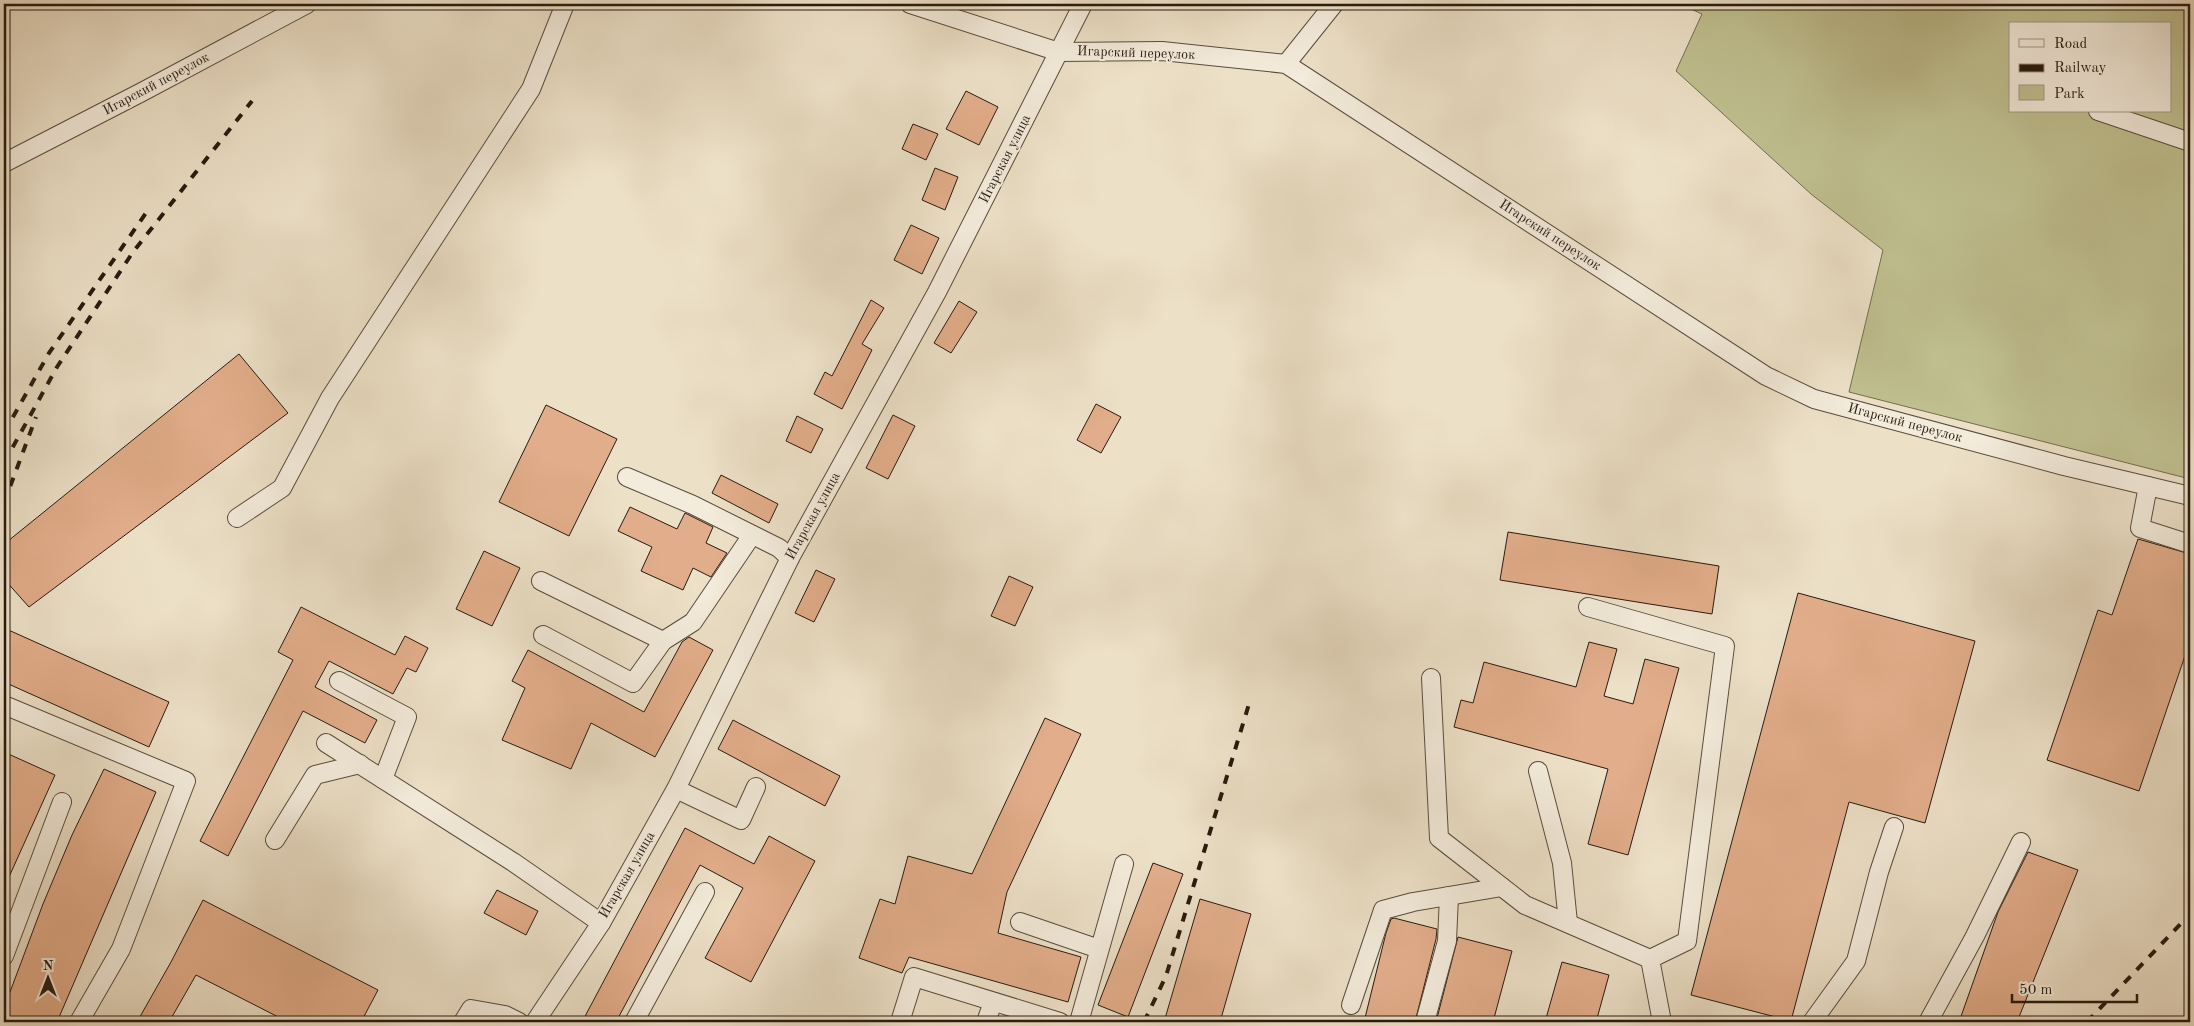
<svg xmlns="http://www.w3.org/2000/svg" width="2194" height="1026" viewBox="0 0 2194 1026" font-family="'Old Standard TT',serif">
<rect width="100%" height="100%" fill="#ece0c7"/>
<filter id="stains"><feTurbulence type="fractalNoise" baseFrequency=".004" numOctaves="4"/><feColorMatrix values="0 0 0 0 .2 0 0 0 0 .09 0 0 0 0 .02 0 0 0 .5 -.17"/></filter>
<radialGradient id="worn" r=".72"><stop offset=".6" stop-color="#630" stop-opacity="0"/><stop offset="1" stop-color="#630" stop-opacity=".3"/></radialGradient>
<path fill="#c0c090" stroke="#746d50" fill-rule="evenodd" d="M1680 4H2190V479L1849 392 1883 250 1811 194 1676 71 1702 14ZM2010 24H2170V111H2010Z"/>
<g fill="#e2ad8a" stroke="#281a0f">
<path d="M966 91 998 107 979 145 946 129Z"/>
<path d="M913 124 938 134 926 160 902 149Z"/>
<path d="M935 168 958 177 945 210 922 200Z"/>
<path d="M911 225 939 238 922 274 894 260Z"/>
<path d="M871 300 884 308 862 344 872 350 842 409 814 394 825 372 832 376Z"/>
<path d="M959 301 977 312 951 353 934 343Z"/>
<path d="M239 354 288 413 29 607 4 579V549L8 541Z"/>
<path d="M1096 404 1121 417 1101 453 1077 440Z"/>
<path d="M546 405 617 439 569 536 499 502Z"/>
<path d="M893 415 915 426 888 479 866 468Z"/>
<path d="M797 416 823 429 811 453 786 441Z"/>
<path d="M721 475 778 504 769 523 712 493Z"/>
<path d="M630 507 677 529 685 513 713 527 706 543 727 553 711 577 693 568 683 590 641 571 652 547 618 531Z"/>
<path d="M1508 532 1719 566 1712 614 1500 580Z"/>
<path d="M2138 539 2190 554V641L2139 791 2047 760 2098 610 2112 615Z"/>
<path d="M484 551 520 568 492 626 456 609Z"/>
<path d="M816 570 835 579 814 622 795 613Z"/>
<path d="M1009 576 1033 587 1015 626 991 616Z"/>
<path d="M1798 593 1975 641 1925 823 1849 802 1791 1021 1691 995Z"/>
<path d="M301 607 395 655 405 636 428 648 416 672 407 668 393 694 329 661 315 687 377 720 365 743 303 711 228 856 200 841 293 660 278 652Z"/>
<path d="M4 628 169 702 149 747 4 682Z"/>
<path d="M689 637 713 650 655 757 591 723 571 769 502 740 525 688 512 681 528 650 644 712 682 642Z"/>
<path d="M1589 642 1617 649 1604 696 1633 704 1645 659 1679 668 1628 855 1588 844 1608 769 1454 727 1461 700 1473 703 1484 662 1576 687Z"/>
<path d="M1045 718 1081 734 1007 892 998 933 1081 957 1068 1002 909 957 902 973 859 958 880 899 895 904 908 856 972 874Z"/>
<path d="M733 720 840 776 825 806 718 749Z"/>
<path d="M4 752 55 775 4 888Z"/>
<path d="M104 769 156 792 57 1022H4V1008L43 904 72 835Z"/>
<path d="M685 828 754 864 769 836 815 861 751 982 705 958 743 888 700 865 616 1022H582Z"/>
<path d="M2028 852 2078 870 2017 1022H1959L1998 912Z"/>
<path d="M1153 863 1183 874 1128 1017 1098 1005Z"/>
<path d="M497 890 538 911 526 935 484 913Z"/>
<path d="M1200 899 1251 914 1220 1022H1164Z"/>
<path d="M203 900 378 990 361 1022H288L196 975 169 1022H137L171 962Z"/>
<path d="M1394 918 1437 929 1436 939 1415 1022H1364L1386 933 1391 919Z"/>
<path d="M1458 937 1512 951 1493 1022H1436Z"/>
<path d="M1562 962 1609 975 1596 1022H1545Z"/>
</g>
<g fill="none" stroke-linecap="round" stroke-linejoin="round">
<g stroke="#594c3d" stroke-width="20">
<g id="minor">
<path d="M910 4 1059 52 1162 51 1286 64 1766 376 1814 399 2064 466 2190 496"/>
<path d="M1286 64 1334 4"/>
<path d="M2098 111 2190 142"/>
<path d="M4 163 142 92 307 4"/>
<path d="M627 477 693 505 779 548 790 558"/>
<path d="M2148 486 2140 528 2190 544"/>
<path d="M237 518 282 488 330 398 531 89 565 4"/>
<path d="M541 581 663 641 693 622 752 535"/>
<path d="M1588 607 1725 646 1687 941 1650 959"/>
<path d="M543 635 633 683 663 641"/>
<path d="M1431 678 1439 838 1525 905 1650 959 1662 1022"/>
<path d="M339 681 407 717 383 779"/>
<path d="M4 705 186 781 121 949 79 1022"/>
<path d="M326 743 513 862 601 923"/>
<path d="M1538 771 1562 863 1568 923"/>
<path d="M676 789 741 820 756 787"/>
<path d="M275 840 315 775 360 764"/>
<path d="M1020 922 1099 949"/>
<path d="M4 956 62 802"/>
<path d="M1351 1005 1383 910 1413 902 1502 887"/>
<path d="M463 1022 471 1009 505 1015 519 1022"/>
<path d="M535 1022 601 923 676 789 790 558 937 292 1083 4"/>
<path d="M634 1022 705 892"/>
<path d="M900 1022 914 977 1060 1022"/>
<path d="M986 1022 993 1002"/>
<path d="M1079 1022 1124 864"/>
<path d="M1425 1022 1447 941 1449 896"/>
<path d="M1812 1022 1856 961 1879 872 1894 827"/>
<path d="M1928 1022 1975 936 2021 842"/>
</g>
</g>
<use href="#minor" stroke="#f3ebdb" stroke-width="18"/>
<g stroke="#281a0f" stroke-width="4" stroke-dasharray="9 9" stroke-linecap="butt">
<path d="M4 433 49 353 148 210"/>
<path d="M4 463 57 367 133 252 252 101"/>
<path d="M4 503 36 417"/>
<path d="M1144 1022 1166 976 1249 704"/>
<path d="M2087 1022 2190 914"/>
</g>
</g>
<g text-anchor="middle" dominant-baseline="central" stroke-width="4" stroke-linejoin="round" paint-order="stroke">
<g font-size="14" fill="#281a0f" stroke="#f3ebdb">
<text transform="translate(1136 53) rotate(2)">Игарский переулок</text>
<text transform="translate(156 84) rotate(-28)">Игарский переулок</text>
<text transform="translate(1005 159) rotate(-63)">Игарская улица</text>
<text transform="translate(1550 235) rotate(33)">Игарский переулок</text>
<text transform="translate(1905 423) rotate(15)">Игарский переулок</text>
<text transform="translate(813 516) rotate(-61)">Игарская улица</text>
<text transform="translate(627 875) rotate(-60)">Игарская улица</text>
</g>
</g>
<rect width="2194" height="1026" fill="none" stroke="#ece0c7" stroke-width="20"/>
<rect x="5" y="5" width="2184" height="1016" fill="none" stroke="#281a0f" stroke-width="2.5"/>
<rect x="10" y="10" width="2174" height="1006" fill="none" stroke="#281a0f"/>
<rect x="2009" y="22" width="162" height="90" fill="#f3ebdb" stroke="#a29789"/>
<rect x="2019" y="39" width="25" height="8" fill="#f3ebdb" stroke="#a29789"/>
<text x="2054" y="48" font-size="15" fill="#281a0f">Road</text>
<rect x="2019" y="64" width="25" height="8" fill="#281a0f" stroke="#a29789"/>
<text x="2054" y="72" font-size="15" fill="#281a0f">Railway</text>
<rect x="2019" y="85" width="25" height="15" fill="#c0c090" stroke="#a29789"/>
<text x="2054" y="98" font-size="15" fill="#281a0f">Park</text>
<g transform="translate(48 978)" stroke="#f3ebdb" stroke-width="4" paint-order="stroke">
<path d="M0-4L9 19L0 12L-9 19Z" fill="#281a0f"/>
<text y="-8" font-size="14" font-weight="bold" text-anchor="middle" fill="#281a0f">N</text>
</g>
<path d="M2012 994v8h125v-8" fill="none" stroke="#281a0f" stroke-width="2.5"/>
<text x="2019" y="994" font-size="15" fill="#281a0f" stroke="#f3ebdb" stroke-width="4" paint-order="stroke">50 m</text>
<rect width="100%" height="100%" filter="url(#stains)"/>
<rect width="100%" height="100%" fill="url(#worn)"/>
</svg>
